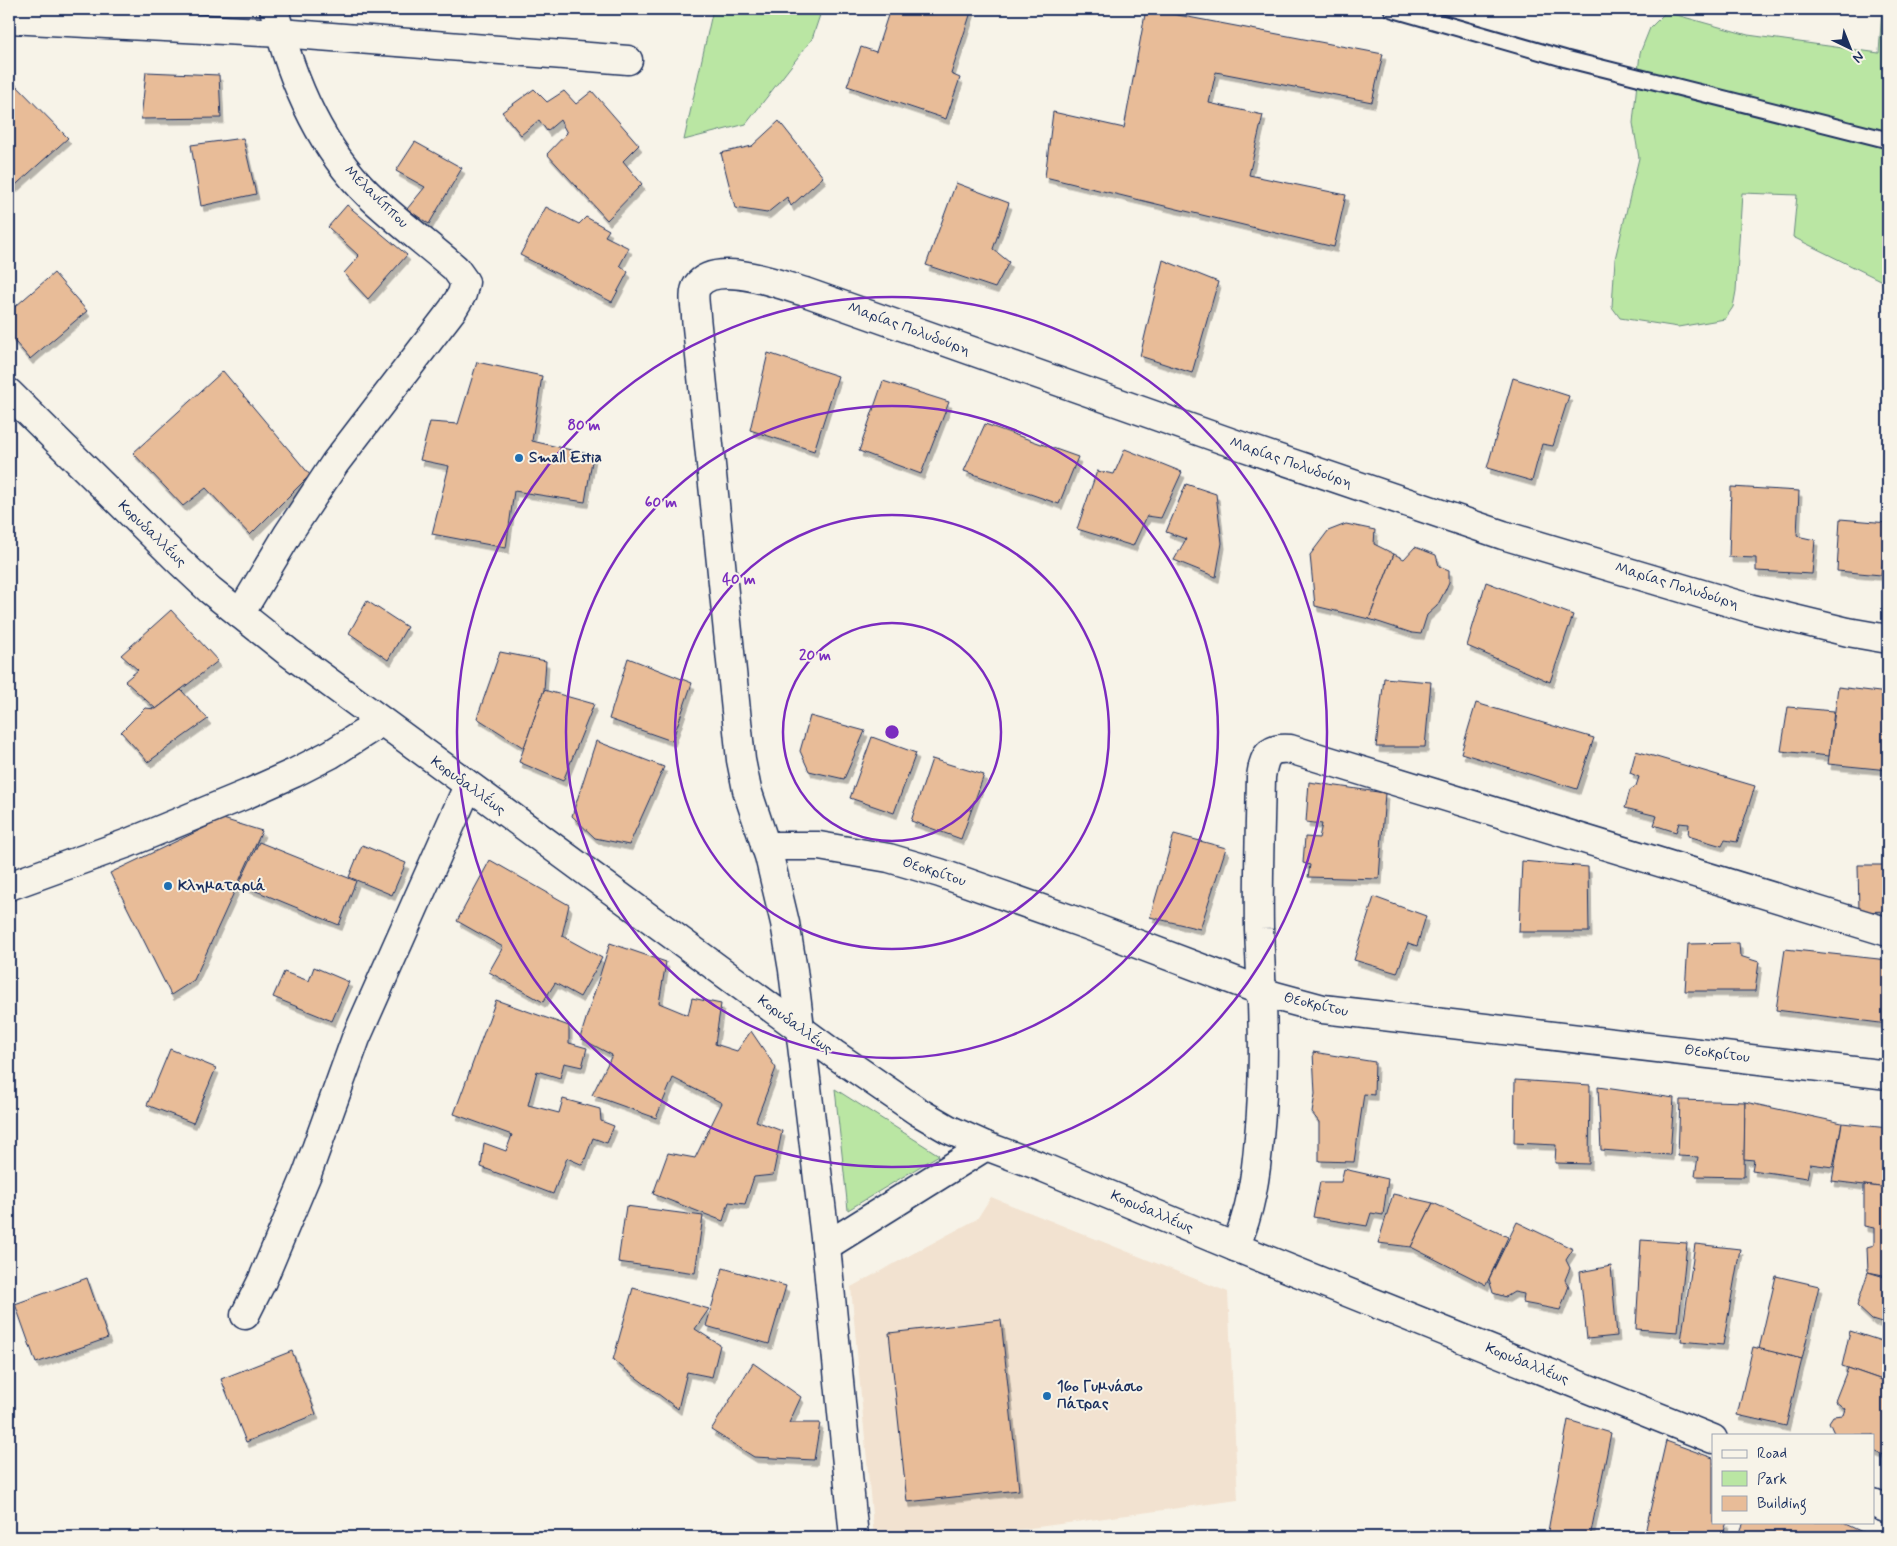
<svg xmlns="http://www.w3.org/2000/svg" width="1897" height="1546" viewBox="0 0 1897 1546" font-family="Mynerve,sans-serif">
<defs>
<filter id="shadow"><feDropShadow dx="3" dy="5.5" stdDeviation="0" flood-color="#0004"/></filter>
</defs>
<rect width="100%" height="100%" fill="#f7f3e8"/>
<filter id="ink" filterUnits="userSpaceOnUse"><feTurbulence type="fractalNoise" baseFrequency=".02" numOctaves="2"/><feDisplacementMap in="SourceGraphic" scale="10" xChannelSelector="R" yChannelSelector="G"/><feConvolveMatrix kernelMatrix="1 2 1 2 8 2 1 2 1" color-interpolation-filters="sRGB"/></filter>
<g filter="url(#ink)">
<path fill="#f2e2d0" d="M991 1197 1228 1292 1238 1500 964 1537H874L851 1287 977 1219Z"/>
<g fill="#bae6a3" stroke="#6a8a80">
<path d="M713 9H822L812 39 746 124 684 140Z"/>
<path d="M1882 9H1888V284L1793 237 1797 195 1742 193 1736 291 1733 307 1725 319 1678 327 1620 318 1612 307 1615 259 1639 158 1633 123 1640 53 1650 28 1666 12 1748 35 1879 53Z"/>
<path d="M835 1089 939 1155 848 1210Z"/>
</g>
<g fill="#e8bc98" stroke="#1b2f5e" filter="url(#shadow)">
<path d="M890 9H972L951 74 960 78 946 119 847 86 861 47 876 52Z"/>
<path d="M1146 9 1383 54 1372 102 1216 72 1209 103 1263 115 1249 175 1346 195 1334 247 1045 177 1053 112 1124 128Z"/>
<path d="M146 72 219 75 221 118 141 119Z"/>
<path d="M9 78 68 138 9 191Z"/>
<path d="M534 89 547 102 564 91 576 104 592 91 639 145 623 161 642 184 607 220 547 154 567 133 560 120 547 131 539 120 521 135 502 112Z"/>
<path d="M779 121 823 177 791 206 787 197 767 213 735 208 721 153 752 146Z"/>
<path d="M243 138 256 194 201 206 191 145Z"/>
<path d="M415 142 462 168 429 224 407 209 425 187 396 171Z"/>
<path d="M956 183 1009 203 993 249 1009 262 995 288 926 265Z"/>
<path d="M347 205 407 255 368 299 344 273 359 256 328 227Z"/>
<path d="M546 207 579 224 586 217 609 230 605 236 629 248 620 265 628 272 612 302 520 255Z"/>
<path d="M1163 260 1218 282 1192 373 1140 356Z"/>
<path d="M54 273 87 311 30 359 9 335V312Z"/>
<path d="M768 353 838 376 814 451 750 430Z"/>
<path d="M477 362 542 376 532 441 593 455 585 502 514 491 506 548 432 534 449 466 420 460 430 422 458 424Z"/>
<path d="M223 371 310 475 250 535 206 488 183 506 133 453Z"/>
<path d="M1513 378 1569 396 1553 446 1542 444 1532 481 1487 468Z"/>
<path d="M883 381 949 402 921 474 859 451Z"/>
<path d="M985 424 1078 457 1059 504 964 471Z"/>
<path d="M1125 449 1182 472 1161 518 1147 516 1133 546 1077 529 1097 471 1114 474Z"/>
<path d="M1186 484 1216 494 1222 543 1216 577 1174 560 1186 539 1166 532Z"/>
<path d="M1731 487 1799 491 1797 536 1815 540 1812 574 1756 571V558L1729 557Z"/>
<path d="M1840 519 1888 523 1881 575 1837 571Z"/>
<path d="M1346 524 1375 530 1374 544 1394 554 1369 619 1315 606 1310 555 1328 531Z"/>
<path d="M1415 547 1436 555 1439 566 1449 570V582L1445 591 1437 606 1427 615 1421 634 1412 633 1369 619 1394 554 1404 559Z"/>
<path d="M1486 582 1573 615 1550 682 1467 646Z"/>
<path d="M367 601 407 627 388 660 349 633Z"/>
<path d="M171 610 218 661 156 709 125 681 138 670 121 655Z"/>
<path d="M500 652 546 661 544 690 524 748 477 718Z"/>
<path d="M628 658 692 683 672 741 609 719Z"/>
<path d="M1384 678 1431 682 1425 747H1376Z"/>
<path d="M1838 687 1888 693V770L1828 764Z"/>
<path d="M181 690 208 719 148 762 121 732 145 708 156 709Z"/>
<path d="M544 690 594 704 563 781 519 762Z"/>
<path d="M1476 703 1594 738 1577 789 1461 753Z"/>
<path d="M1788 707 1834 711 1829 756 1781 751Z"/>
<path d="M810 716 865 731 844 779 809 771 800 751Z"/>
<path d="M872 737 916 753 894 813 850 798Z"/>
<path d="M596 741 664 767 629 845 595 838 572 816Z"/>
<path d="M1636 751 1755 786 1737 842 1725 840 1722 846 1688 836 1689 824 1679 823 1676 832 1654 825 1657 816 1625 808 1630 790 1636 786 1639 777 1630 773Z"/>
<path d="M932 759 984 775 961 839 911 821Z"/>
<path d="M1309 782 1385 793 1379 879 1308 877 1310 865 1303 863 1305 837 1319 838 1322 824 1306 822Z"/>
<path d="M223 819 262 831 194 980 171 995 110 873Z"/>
<path d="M1174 834 1226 848 1200 929 1150 917Z"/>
<path d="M259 842 356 881 339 925 239 884Z"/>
<path d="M362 845 406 863 392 895 349 877Z"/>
<path d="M490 860 569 905 562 936 602 958 580 997 555 983 543 1002 489 972 503 947 457 921Z"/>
<path d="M1522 861 1588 867 1589 932H1519Z"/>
<path d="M1858 865H1888V911L1859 912Z"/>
<path d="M1374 897 1426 916 1417 946 1408 943 1397 973 1354 960Z"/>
<path d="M610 943 666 962 659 1003 688 1015 692 998 721 1004 715 1044 737 1051 751 1031 776 1068 756 1121 782 1131 773 1175 754 1177 745 1204 729 1202 723 1221 653 1194 668 1153 695 1158 722 1103 673 1078 656 1118 592 1095 612 1055 580 1038Z"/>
<path d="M1739 943 1740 956 1759 962 1755 991H1685L1688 944Z"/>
<path d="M1785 949 1888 960V1024L1776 1010Z"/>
<path d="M314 967 349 982 332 1021 273 997 284 972 309 981Z"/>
<path d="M496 1000 569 1026V1043L587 1048 582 1067 564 1063 560 1078 537 1071 528 1105 559 1113 563 1099 600 1109 601 1121 614 1126 607 1143 593 1138 583 1165 567 1158 553 1194 481 1167 484 1143 506 1151 512 1135 454 1114Z"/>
<path d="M170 1049 216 1068 193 1123 147 1105Z"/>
<path d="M1313 1052 1375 1062 1374 1095 1364 1094 1354 1162 1319 1161V1122L1312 1113 1315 1094Z"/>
<path d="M1515 1080 1590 1085 1589 1164 1555 1163 1556 1145 1514 1143Z"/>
<path d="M1598 1087 1674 1098 1670 1155 1601 1150Z"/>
<path d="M1680 1100 1745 1102 1744 1177 1695 1176 1698 1157 1678 1156Z"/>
<path d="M1745 1102 1842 1123 1833 1167 1810 1164 1807 1178 1752 1170 1754 1160 1744 1159Z"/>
<path d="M1842 1123 1888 1128V1188L1832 1181Z"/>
<path d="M1344 1169 1388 1179 1383 1215 1371 1213 1367 1226 1313 1217 1320 1182H1341Z"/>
<path d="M1864 1185 1888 1188V1276L1868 1272 1867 1247 1874 1245V1228L1864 1226Z"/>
<path d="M1393 1194 1433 1203 1411 1247 1378 1243Z"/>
<path d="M1433 1203 1508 1237 1486 1285 1411 1247Z"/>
<path d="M626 1206 703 1216 695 1273 618 1262Z"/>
<path d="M1517 1222 1573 1249 1566 1260 1570 1268 1565 1280 1569 1286 1560 1310 1523 1303 1524 1294 1514 1292 1506 1297 1493 1293 1489 1279Z"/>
<path d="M1641 1240 1687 1243 1678 1332 1636 1329Z"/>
<path d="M1695 1244 1740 1249 1723 1345 1681 1341Z"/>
<path d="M1611 1266 1617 1336 1587 1339 1580 1272Z"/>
<path d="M723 1268 786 1286 769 1344 706 1326Z"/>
<path d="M1868 1272 1888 1278V1325L1872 1320 1857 1306Z"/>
<path d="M1776 1276 1819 1286 1802 1359 1759 1349Z"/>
<path d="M87 1278 108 1338 36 1363 15 1304Z"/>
<path d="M633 1288 709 1309 695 1329 720 1345 712 1377 687 1372 678 1409 613 1360Z"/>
<path d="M1001 1320 1019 1490 907 1502 889 1333Z"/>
<path d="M1850 1331 1888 1343V1382L1842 1366Z"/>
<path d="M1753 1347 1802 1359 1786 1426 1737 1415Z"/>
<path d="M292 1351 316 1414 246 1442 221 1379Z"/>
<path d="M753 1363 801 1397 789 1423H820L814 1460 754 1457 711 1430Z"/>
<path d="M1848 1368 1888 1382 1887 1456 1873 1451V1445L1875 1442 1873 1441V1435H1839L1834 1433 1829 1422 1833 1416 1843 1415 1845 1409 1835 1401Z"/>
<path d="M1568 1420 1611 1433 1590 1537H1547Z"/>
<path d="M1666 1441 1713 1458V1522H1727L1722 1537H1644Z"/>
<path d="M1744 1522H1841L1873 1537H1738Z"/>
</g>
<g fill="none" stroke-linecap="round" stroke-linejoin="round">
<g stroke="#1b2f5e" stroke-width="19">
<path id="service" d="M1392 9 1566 59 1888 140"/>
</g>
<g stroke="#1b2f5e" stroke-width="31">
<g id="minor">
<path d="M9 19 280 33 628 60"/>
<path d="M9 393 176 558 210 590 288 652 834 1054 917 1111 948 1129 986 1146 1042 1167 1235 1247 1713 1439"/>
<path d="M240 614 288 534 335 463 453 309 462 294 465 282 455 268C426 243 395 220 368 194 318 145 290 75 274 9"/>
<path d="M765 846H819L889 858 940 873 1087 925 1275 996 1323 1009 1888 1075"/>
<path d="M9 886 128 843 247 794 294 773 331 754 381 722"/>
<path d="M826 1246 986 1146"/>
<path d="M1235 1247C1251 1211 1256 1175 1259 1137 1266 1067 1262 998 1259 929 1258 878 1260 828 1261 777 1264 757 1267 747 1290 749L1888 932"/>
<path d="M245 1315 262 1281 307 1174 356 1038 468 786"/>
<path d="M1873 1503 1888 1509"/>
<path d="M854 1537 826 1246 793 970 785 923 769 856 747 790 741 760 696 317C696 309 692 294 697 286 716 259 781 285 805 292L1241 446 1503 535 1749 608 1848 632 1888 639"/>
</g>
</g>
<use href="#service" stroke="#f7f3e8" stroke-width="15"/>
<use href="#minor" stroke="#f7f3e8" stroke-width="28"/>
</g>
</g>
<g fill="none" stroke="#7b2cbf" stroke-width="2.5">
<circle cx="892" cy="732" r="109"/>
<circle cx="892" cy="732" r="217"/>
<circle cx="892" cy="732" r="326"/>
<circle cx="892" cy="732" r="435"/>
</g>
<g fill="#1f6fb2" stroke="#f7f3e8" stroke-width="2">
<circle cx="519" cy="458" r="5"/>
<circle cx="168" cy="886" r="5"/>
<circle cx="1047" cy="1396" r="5"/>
</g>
<g text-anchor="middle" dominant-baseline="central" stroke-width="4" stroke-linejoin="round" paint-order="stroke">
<g font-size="15" fill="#1b2f5e" stroke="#f7f3e8">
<text transform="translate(376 197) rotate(44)">Μελανίππου</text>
<text transform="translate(909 329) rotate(20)">Μαρίας Πολυδούρη</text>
<text transform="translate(1291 463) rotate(19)">Μαρίας Πολυδούρη</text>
<text transform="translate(152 534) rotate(44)">Κορυδαλλέως</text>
<text transform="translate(1677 586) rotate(17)">Μαρίας Πολυδούρη</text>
<text transform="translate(468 786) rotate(36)">Κορυδαλλέως</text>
<text transform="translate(934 872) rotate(18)">Θεοκρίτου</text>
<text transform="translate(1316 1005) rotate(13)">Θεοκρίτου</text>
<text transform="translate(795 1025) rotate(36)">Κορυδαλλέως</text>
<text transform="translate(1717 1054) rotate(7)">Θεοκρίτου</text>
<text transform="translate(1152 1212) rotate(23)">Κορυδαλλέως</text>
<text transform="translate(1527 1364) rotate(22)">Κορυδαλλέως</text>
</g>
<g font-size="15" font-weight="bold" fill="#1b2f5e" stroke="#f7f3e8" text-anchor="start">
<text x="529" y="458">Small Estia</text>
<text x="178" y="886">Κληματαριά</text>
<text x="1057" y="1387">16ο Γυμνάσιο<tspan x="1057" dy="17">Πάτρας</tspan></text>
</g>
</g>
<circle cx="892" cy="732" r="8" fill="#7b2cbf" stroke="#f7f3e8" stroke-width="2.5"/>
<g font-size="15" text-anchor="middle" font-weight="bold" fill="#7b2cbf" stroke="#f7f3e8" stroke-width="4" stroke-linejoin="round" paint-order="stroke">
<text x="584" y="430">80 m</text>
<text x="661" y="507">60 m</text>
<text x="739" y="584">40 m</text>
<text x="815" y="660">20 m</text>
</g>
<rect width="1897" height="1546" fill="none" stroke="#f7f3e8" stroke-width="30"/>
<rect x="15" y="15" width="1867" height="1516" fill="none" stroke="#1b2f5e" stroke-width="2" filter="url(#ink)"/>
<rect x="1712" y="1434" width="162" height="90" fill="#f7f3e8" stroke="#9fa5b1"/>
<rect x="1722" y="1450" width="25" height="8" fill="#f7f3e8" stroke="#9fa5b1"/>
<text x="1757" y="1458" font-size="15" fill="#1b2f5e">Road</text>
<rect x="1722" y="1471" width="25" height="15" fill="#bae6a3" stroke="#9fa5b1"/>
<text x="1757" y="1484" font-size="15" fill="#1b2f5e">Park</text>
<rect x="1722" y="1496" width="25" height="15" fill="#e8bc98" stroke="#9fa5b1"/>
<text x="1757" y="1508" font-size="15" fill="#1b2f5e">Building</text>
<g transform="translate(1850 48) rotate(137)" stroke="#f7f3e8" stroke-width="4" paint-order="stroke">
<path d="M0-4L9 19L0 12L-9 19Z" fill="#1b2f5e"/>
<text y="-8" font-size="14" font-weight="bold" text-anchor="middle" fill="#1b2f5e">N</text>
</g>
</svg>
